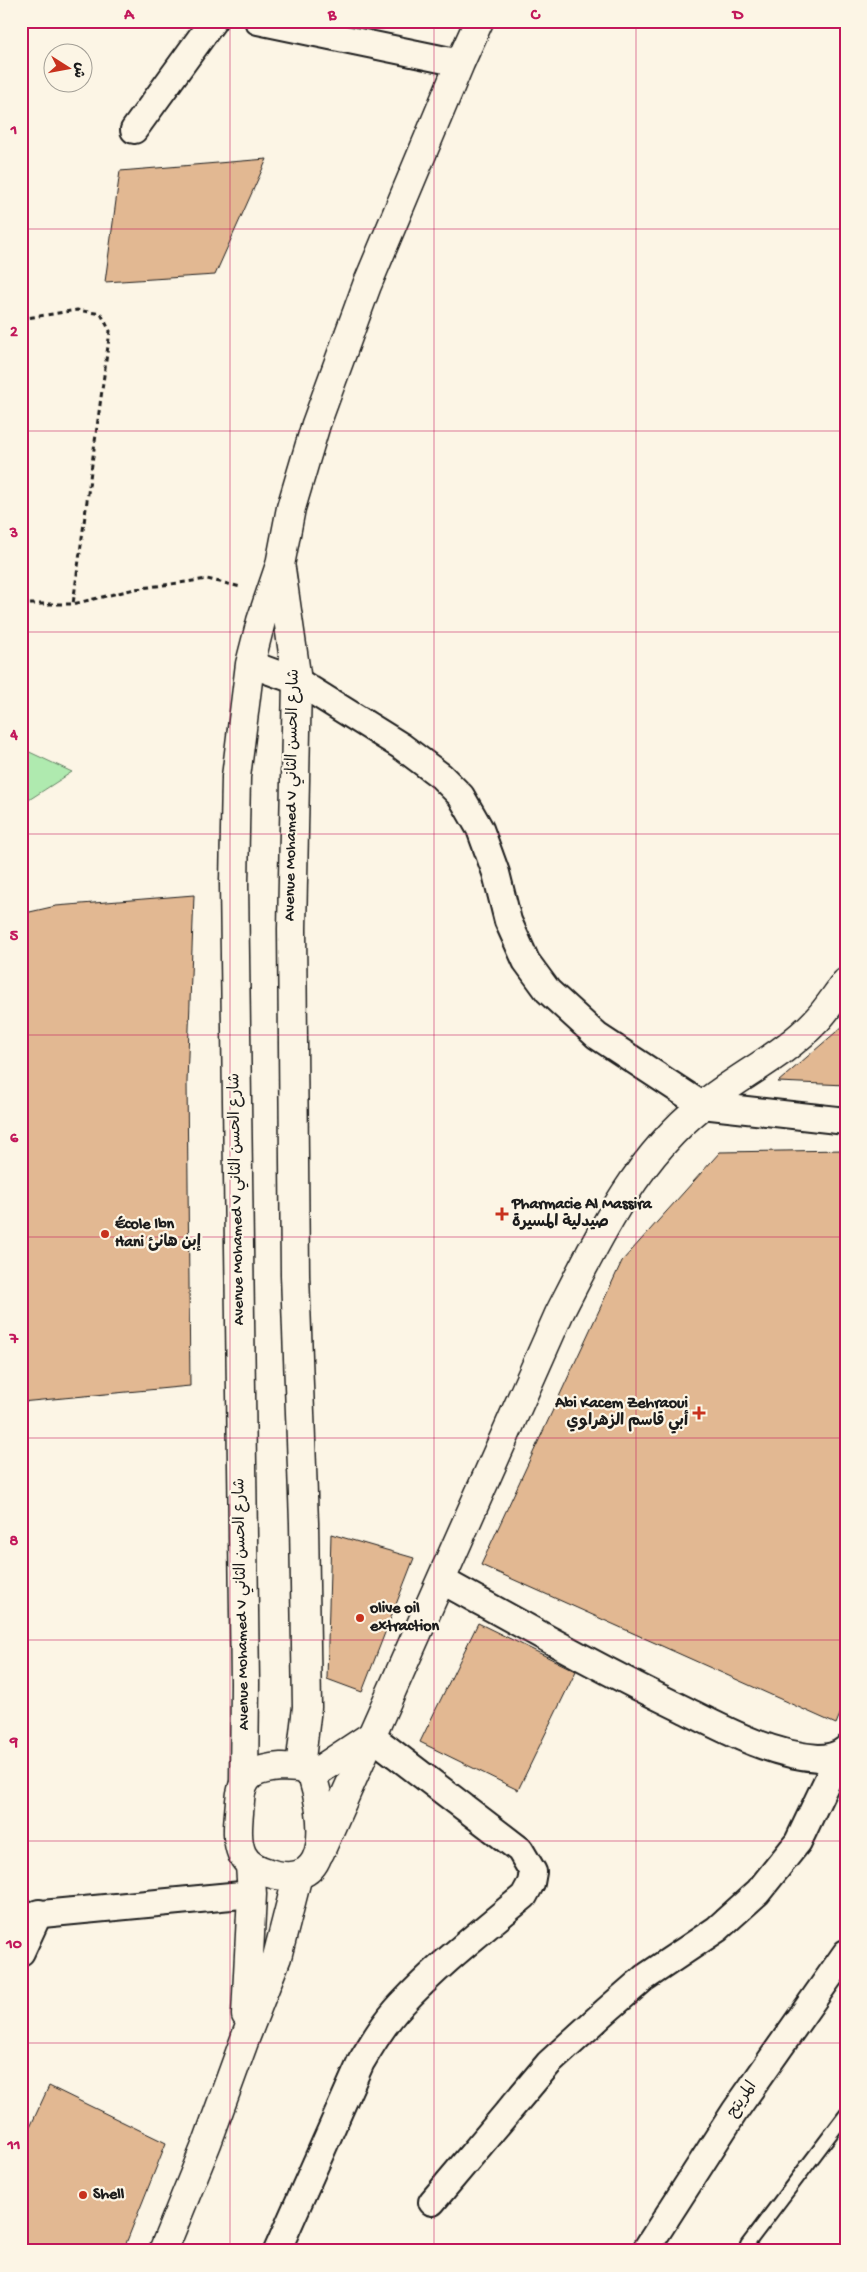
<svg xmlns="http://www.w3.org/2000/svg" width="867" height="2272" viewBox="0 0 867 2272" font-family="'Gochi Hand','Playpen Sans Arabic',sans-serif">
<rect width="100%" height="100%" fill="#fcf5e5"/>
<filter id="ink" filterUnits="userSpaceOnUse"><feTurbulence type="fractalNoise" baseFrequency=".02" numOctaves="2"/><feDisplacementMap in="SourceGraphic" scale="10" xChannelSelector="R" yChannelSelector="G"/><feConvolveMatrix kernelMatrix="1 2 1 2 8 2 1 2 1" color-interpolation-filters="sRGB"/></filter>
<g filter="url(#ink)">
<path fill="#afeaaf" stroke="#668366" d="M21 748 72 772 21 805Z"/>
<g fill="#e2b892" stroke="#1c1c1c">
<path d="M267 159 215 275 105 282 120 171Z"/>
<path d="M194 895 187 1082 190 1386 21 1402V914L56 906Z"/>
<path d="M846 1021V1085L778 1082 843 1026Z"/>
<path d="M846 1150V1700L836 1724 481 1565 622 1261 720 1152Z"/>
<path d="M331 1534 414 1558 362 1692 327 1679Z"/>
<path d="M478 1623 576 1671 518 1790 420 1742Z"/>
<path d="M49 2086 166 2143 123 2251H30L21 2243V2147Z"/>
</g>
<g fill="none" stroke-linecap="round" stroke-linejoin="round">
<g stroke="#1c1c1c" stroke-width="16">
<path id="lane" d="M747 2245 846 2114"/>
</g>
<g stroke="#1c1c1c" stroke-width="30">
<g id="street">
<path d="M258 21 460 63"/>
<path d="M134 130 213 21"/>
<path d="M250 664 297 681 401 746 441 776 461 796 480 829 496 873 508 921 526 961 548 991 597 1036 702 1105 846 1121"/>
<path d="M441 1580C521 1624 600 1669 683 1709 725 1730 771 1755 818 1758 829 1758 838 1756 846 1749"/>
<path d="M21 1916 252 1894"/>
<path d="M21 1952 39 1913"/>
<path d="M432 2202 549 2063 606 2011 644 1978 717 1929 758 1892 798 1842 839 1756 846 1757"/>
<path d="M277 2251 361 2062C373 2042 385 2022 401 2005 438 1965 482 1931 524 1896L531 1883 533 1872 520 1850 371 1736"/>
<path d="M645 2251 735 2111 846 1953"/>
</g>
</g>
<g stroke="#1c1c1c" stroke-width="31">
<g id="secondary">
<path d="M281 569 297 681 292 929 295 1275 304 1523 307 1707 300 1768"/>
<path d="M281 1767 300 1768 312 1775C324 1813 336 1893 269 1873 258 1870 247 1865 242 1854 235 1838 239 1817 240 1801 242 1773 257 1769 281 1767Z"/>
<path d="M312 1775 371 1736"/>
<path d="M244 1782 245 1683 234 883 236 777 250 664 261 621 280 565 291 508 316 424 367 285 460 63 479 21"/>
<path d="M320 1852 559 1314C598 1238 635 1159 703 1105 739 1076 784 1055 816 1021 827 1010 836 995 846 982"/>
<path d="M246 2015 252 1894 250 1865"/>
<path d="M163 2251 207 2143 246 2036 277 1957 298 1875"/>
</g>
</g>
<g stroke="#1c1c1c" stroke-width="3" stroke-dasharray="5 4" stroke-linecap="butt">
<path d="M21 319 77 310 101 314 110 331 73 604"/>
<path d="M21 604H73L135 589 207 579 241 587"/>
</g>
<use href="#lane" stroke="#fcf5e5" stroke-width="12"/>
<use href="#street" stroke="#fcf5e5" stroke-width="26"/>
<use href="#secondary" stroke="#fcf5e5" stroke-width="28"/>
</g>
</g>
<path fill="none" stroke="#c2185b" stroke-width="1" stroke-opacity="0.55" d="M230 21V2251M434 21V2251M636 21V2251M21 229H846M21 431H846M21 632H846M21 834H846M21 1035H846M21 1237H846M21 1438H846M21 1640H846M21 1841H846M21 2043H846"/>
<g fill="#c8321e" stroke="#fcf5e5" stroke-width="2">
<path d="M499.5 1206.5h5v5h5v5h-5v5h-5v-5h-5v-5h5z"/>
<circle cx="105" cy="1234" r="5"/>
<path d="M696.5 1405.5h5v5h5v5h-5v5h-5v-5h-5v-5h5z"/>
<circle cx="360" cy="1618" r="5"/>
<circle cx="83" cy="2195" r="5"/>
</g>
<g text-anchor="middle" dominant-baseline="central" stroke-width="4.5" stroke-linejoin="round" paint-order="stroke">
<g font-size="16" fill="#1c1c1c" stroke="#fcf5e5">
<text transform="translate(293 795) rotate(-89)">Avenue Mohamed V شارع الحسن الثاني</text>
<text transform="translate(238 1199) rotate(-91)">Avenue Mohamed V شارع الحسن الثاني</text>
<text transform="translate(243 1604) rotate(-91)">Avenue Mohamed V شارع الحسن الثاني</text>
<text transform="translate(743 2100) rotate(-56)">المريتح</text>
</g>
<g font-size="16" font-weight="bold" fill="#1c1c1c" stroke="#fcf5e5" text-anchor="start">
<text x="512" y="1205">Pharmacie Al Massira<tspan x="512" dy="18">صيدلية المسيرة</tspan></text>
<text x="115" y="1225">École Ibn<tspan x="115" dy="18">Hani إبن هانئ</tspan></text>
<text x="688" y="1404" text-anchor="end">Abi Kacem Zehraoui<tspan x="688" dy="18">أبي قاسم الزهراوي</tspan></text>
<text x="370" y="1609">olive oil<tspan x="370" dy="18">extraction</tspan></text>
<text x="93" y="2195">Shell</text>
</g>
</g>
<rect width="867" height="2272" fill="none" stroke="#fcf5e5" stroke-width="55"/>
<g transform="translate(68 68) rotate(101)"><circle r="24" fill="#fcf5e5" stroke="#a29e95"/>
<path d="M0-4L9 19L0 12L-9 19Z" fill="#c8321e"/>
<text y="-8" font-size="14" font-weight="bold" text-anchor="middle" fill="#1c1c1c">ش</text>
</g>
<rect x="28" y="28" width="812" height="2216" fill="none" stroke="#c2185b" stroke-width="2"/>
<g font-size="16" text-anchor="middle" font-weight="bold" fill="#c2185b">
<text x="129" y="19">A</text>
<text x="332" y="19">B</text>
<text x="535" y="19">C</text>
<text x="738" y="19">D</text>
<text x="14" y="134">1</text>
<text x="14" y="336">2</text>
<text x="14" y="537">3</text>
<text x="14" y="739">4</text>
<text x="14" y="940">5</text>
<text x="14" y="1142">6</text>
<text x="14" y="1343">7</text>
<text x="14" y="1545">8</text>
<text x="14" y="1746">9</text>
<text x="14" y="1948">10</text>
<text x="14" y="2149">11</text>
</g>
</svg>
